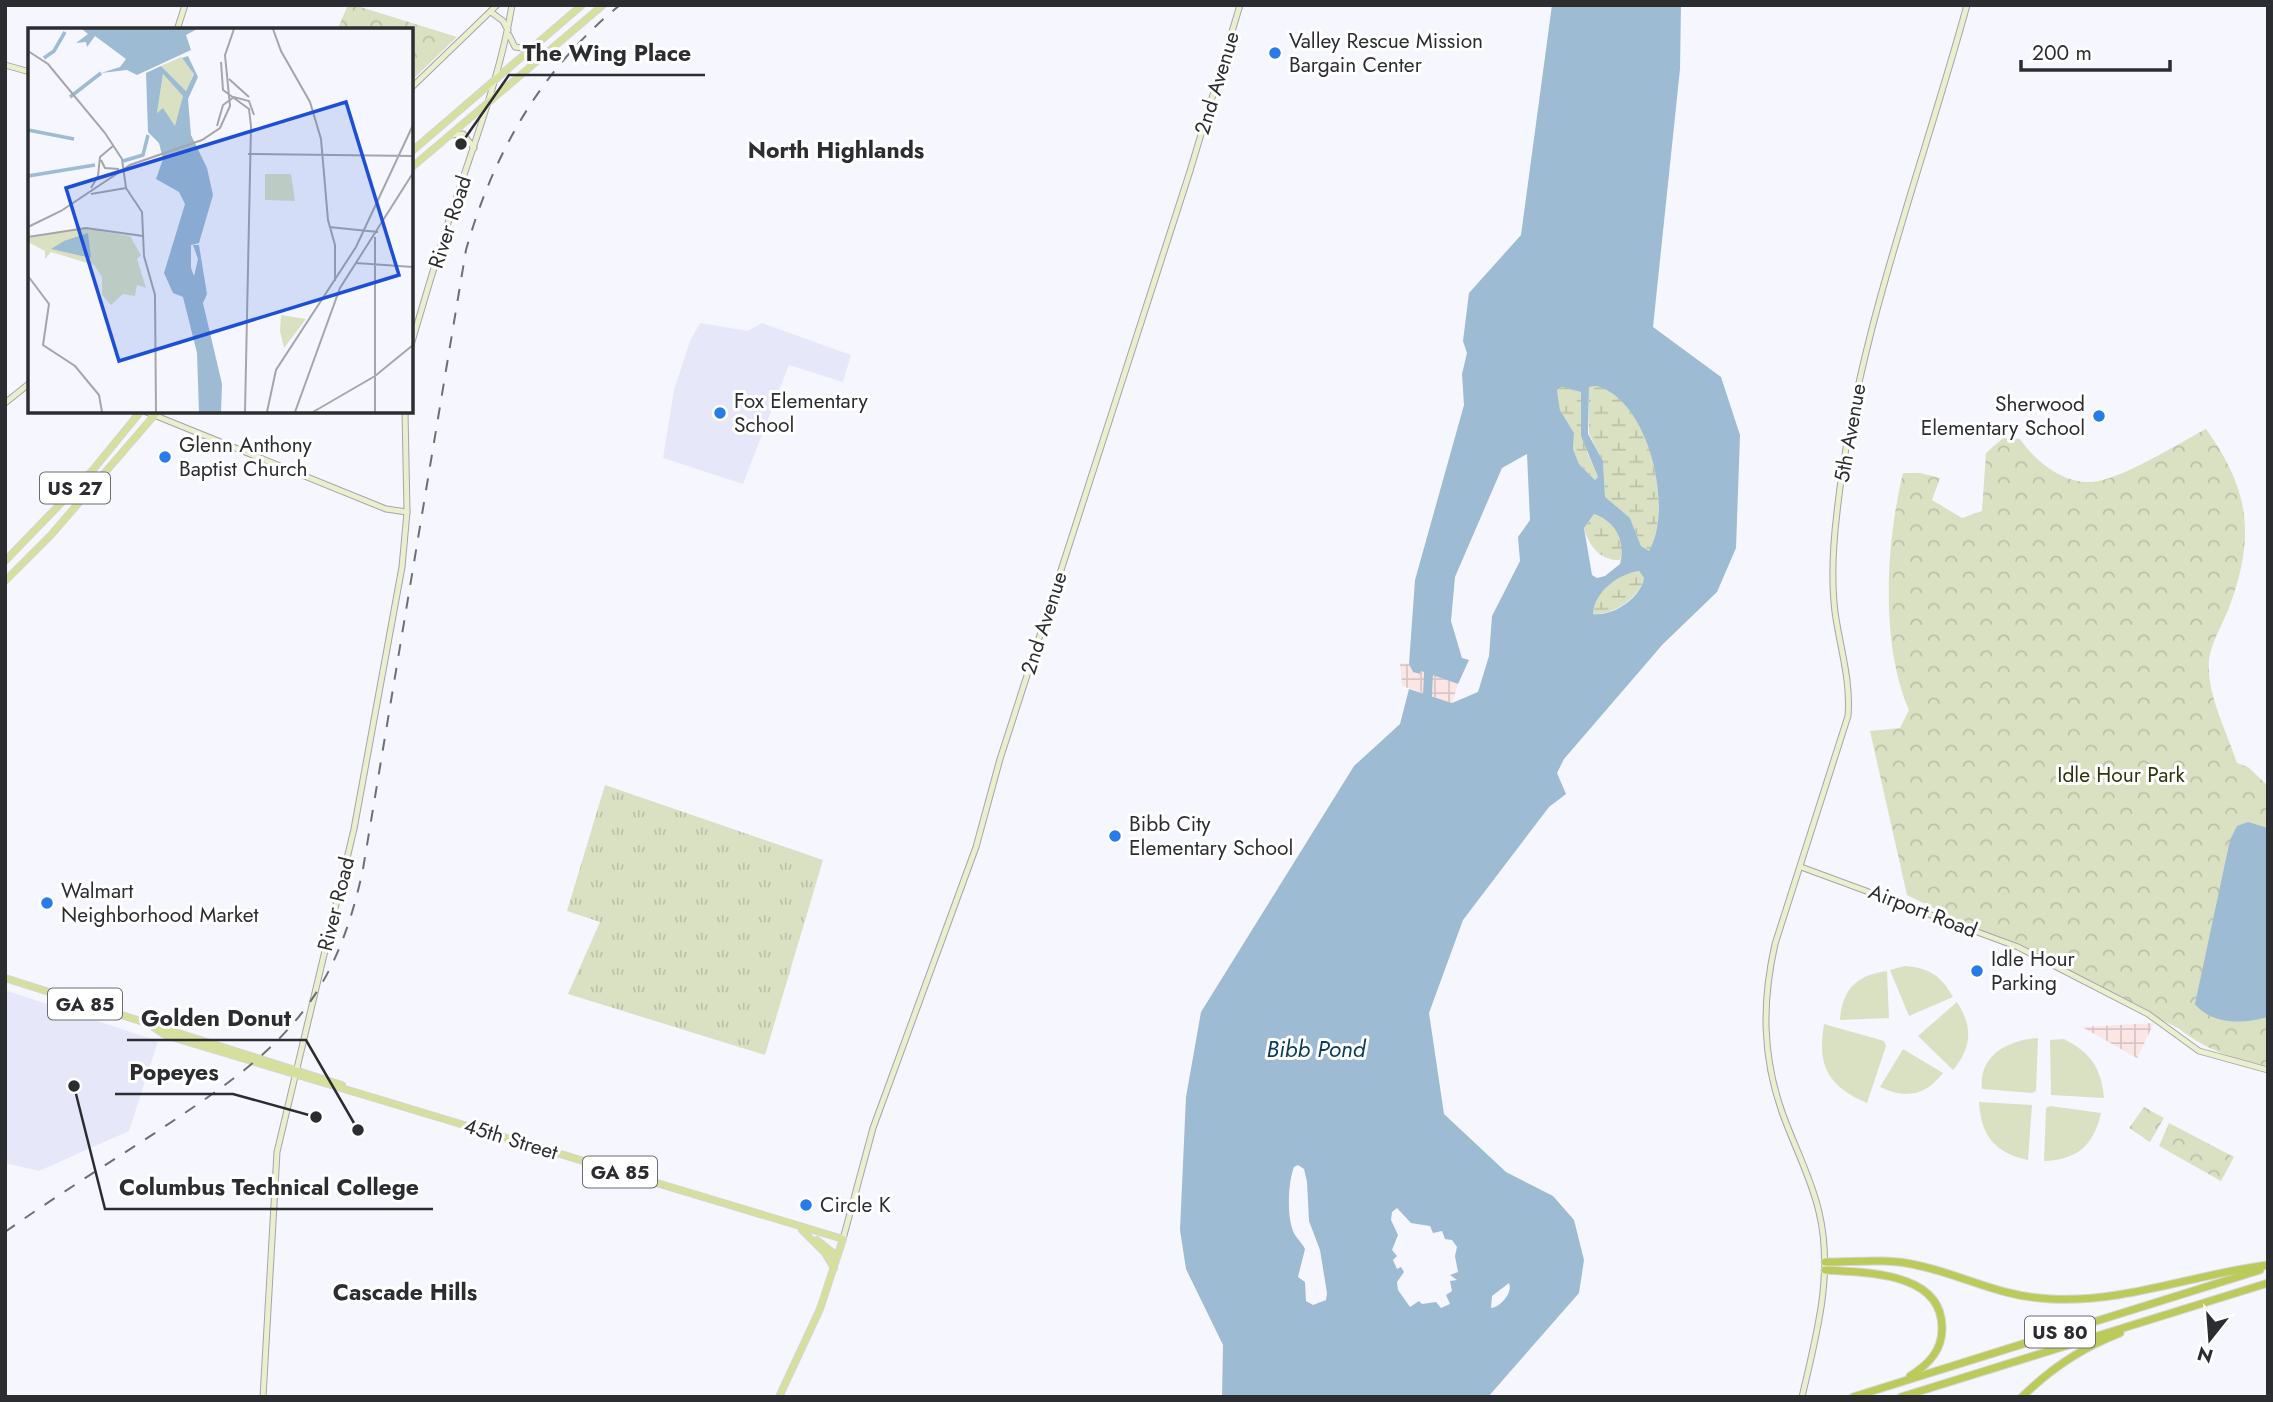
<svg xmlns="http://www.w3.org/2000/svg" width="2273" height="1402" viewBox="0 0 2273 1402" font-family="Jost,sans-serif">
<defs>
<pattern id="industrial-grid" width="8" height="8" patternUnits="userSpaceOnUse" patternTransform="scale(1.75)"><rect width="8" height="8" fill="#fce6e5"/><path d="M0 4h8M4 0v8" fill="none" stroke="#d8c6c5"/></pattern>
<pattern id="grass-tufts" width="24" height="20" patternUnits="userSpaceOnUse" patternTransform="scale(1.75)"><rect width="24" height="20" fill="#dae1c2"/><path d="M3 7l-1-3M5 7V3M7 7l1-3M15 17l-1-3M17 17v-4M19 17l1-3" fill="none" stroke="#bbc1a7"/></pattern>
<pattern id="forest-crowns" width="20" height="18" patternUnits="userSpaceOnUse" patternTransform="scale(1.75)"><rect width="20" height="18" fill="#dae1c2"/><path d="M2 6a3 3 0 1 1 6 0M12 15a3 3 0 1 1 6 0" fill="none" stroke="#bbc1a7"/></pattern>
<pattern id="wetland-marsh" width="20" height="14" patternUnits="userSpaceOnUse" patternTransform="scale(1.75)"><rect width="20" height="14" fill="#dae1c2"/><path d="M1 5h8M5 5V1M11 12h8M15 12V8" fill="none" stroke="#bbc1a7"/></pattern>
</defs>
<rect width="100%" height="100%" fill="#f5f6fe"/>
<g fill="url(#industrial-grid)">
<path d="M1400 663 1409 664 1413 672 1420 674 1421 671 1458 684 1452 703 1402 686Z"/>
<path d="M2154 1023 2137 1058 2082 1027Z"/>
</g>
<g fill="#e6e8fa">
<path d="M700 323 748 331 762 323 851 355 843 382 789 365 743 484 663 458 674 390 690 341Z"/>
<path d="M5 990 158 1041 129 1131 39 1171 5 1163Z"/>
</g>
<path fill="url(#grass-tufts)" d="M605 785 823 860 765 1055 568 994 600 922 567 911Z"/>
<g fill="url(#forest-crowns)">
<path d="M348 5H354L457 37 411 81V30H337Z"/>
<path d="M2206 429C2250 490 2255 536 2230 605 2224 622 2211 642 2209 660 2206 693 2227 732 2237 763L2248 767 2268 786V1066C2233 1059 2206 1050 2178 1028L1907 895 1870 731 1900 728 1909 710C1880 643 1886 543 1903 473H1920L1940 478 1932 500 1962 518 1982 511 1986 453 2003 438 2020 439C2035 461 2063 484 2092 482 2123 479 2177 444 2206 429Z"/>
<path d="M2144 1107 2164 1118 2150 1142 2129 1128Z"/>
<path d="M2169 1123 2234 1157 2221 1181 2159 1146Z"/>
</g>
<g fill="url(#wetland-marsh)">
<path d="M1596 386C1651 400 1673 507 1649 552L1641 546 1630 518 1605 498 1603 461 1589 434V387Z"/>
<path d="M1562 387 1581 391 1587 452 1598 477 1595 480 1579 464 1573 449 1574 433 1560 410 1557 390Z"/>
<path d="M1594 514C1613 521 1628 539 1620 560 1600 561 1589 546 1584 528Z"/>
<path d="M1639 571 1644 578C1640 598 1612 616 1592 614 1594 591 1618 574 1639 571Z"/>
</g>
<g fill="#dae1c2">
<path d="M1905 966C1930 968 1941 976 1953 997L1909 1016 1890 970Z"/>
<path d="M1887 971 1889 1018 1840 1020C1842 989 1857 975 1887 971Z"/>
<path d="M1957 1002C1973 1027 1972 1047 1953 1070L1918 1036Z"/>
<path d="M1824 1024 1884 1041 1886 1046 1867 1103C1827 1086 1817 1065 1824 1024Z"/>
<path d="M2038 1038 2036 1091 2032 1093 1982 1089C1978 1055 2009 1040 2038 1038Z"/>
<path d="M2064 1039C2091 1053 2101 1068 2104 1098L2051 1095 2050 1040Z"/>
<path d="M1903 1049 1943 1073C1925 1096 1906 1099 1880 1087Z"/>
<path d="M1979 1102 2032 1105 2028 1160C1995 1153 1981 1136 1979 1102Z"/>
<path d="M2050 1106 2101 1113C2094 1145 2077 1160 2044 1161L2046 1108Z"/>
</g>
<g fill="#9dbbd3" fill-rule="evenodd">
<path d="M1552 5H1681L1680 69 1653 327 1721 377 1740 435 1736 548 1717 592 1663 644 1564 759 1557 773 1566 794 1549 807 1463 920 1429 1013 1444 1114 1506 1172 1553 1196 1574 1220 1584 1260 1579 1293 1488 1397H1222L1223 1345 1186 1269 1180 1230 1186 1097 1201 1012 1354 766 1400 724 1409 689 1452 703 1478 692 1489 656 1492 616 1520 561 1518 537 1530 520 1527 454 1502 468 1455 577 1451 621 1462 658 1469 660 1458 684 1421 671 1420 674 1413 672 1409 664 1415 580 1464 405 1462 374 1467 353 1463 341 1469 293 1521 235ZM1596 386C1649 399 1674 508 1649 551L1641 546 1630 518 1605 497 1603 461 1588 434 1589 387ZM1562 387 1581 392V436L1598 477 1595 480 1579 464 1573 449 1574 433 1560 410 1557 390ZM1594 514C1616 522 1626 541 1620 564L1605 576 1597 578 1592 575 1584 528ZM1639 571 1644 578C1641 598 1612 617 1593 614 1594 592 1618 574 1639 571ZM1298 1165 1304 1169 1307 1182 1309 1221 1320 1250 1327 1293 1326 1300 1313 1305 1306 1301 1305 1282 1298 1277 1305 1249C1303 1244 1298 1240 1295 1235 1286 1220 1288 1182 1294 1167ZM1397 1208 1411 1223 1430 1226 1433 1233 1442 1231 1445 1239 1452 1240 1457 1247 1455 1256 1458 1272 1450 1275 1457 1280 1450 1281 1452 1291 1446 1295 1450 1304 1441 1308 1436 1302 1422 1304 1419 1301 1410 1307 1398 1290 1397 1282 1404 1272 1401 1267 1397 1269 1393 1260 1397 1256 1392 1250 1398 1235 1391 1220 1392 1212ZM1509 1283C1513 1292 1501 1307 1491 1308L1492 1296Z"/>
<path d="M2248 822 2268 828V1017C2243 1024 2212 1025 2195 1004L2230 840 2237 826Z"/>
</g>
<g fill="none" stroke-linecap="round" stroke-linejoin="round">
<path stroke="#9dbbd3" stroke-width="9" d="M1427 705 1429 663"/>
<g stroke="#a4a5af" stroke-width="7">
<g id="secondary">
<path d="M491 12 503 21 508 30"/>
<path d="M177 30 185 5"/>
<path d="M509 35 515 47 529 49"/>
<path d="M5 65 30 72"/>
<path d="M411 88 497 5"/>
<path d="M450 135 463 134 474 148"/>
<path d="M411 345C426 295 440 245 457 196 478 132 501 72 512 5"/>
<path d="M5 403 30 383"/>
<path d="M144 411 386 509 407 512"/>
<path d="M1801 867 2018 947 2148 1014 2199 1051 2268 1070"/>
<path d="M843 1239 873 1128 976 847 1000 759 1190 171 1240 5"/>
<path d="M263 1397 277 1152 354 829 402 567 407 512 405 411"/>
<path d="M1802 1397C1816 1336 1834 1275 1819 1212 1811 1177 1794 1146 1782 1112 1762 1055 1762 1002 1775 944L1848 716C1851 680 1840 648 1835 612 1831 579 1833 545 1837 512 1856 338 1921 173 1967 5"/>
</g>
</g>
<g stroke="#d5d5d6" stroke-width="8">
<g id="primary">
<path d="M411 152 582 5"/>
<path d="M411 168 603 5"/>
<path d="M5 561 92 471 141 411"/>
<path d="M5 581 51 535 158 411"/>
<path d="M5 978 342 1085"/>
<path d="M150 1025 165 1035 843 1239 820 1309 779 1397"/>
<path d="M802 1230 825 1253 834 1268"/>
<path d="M817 1240 837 1256"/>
</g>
</g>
<g stroke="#d5d5d6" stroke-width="9">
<g id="highway">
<path d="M1825 1262C1855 1262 1887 1258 1916 1265 1964 1275 1999 1297 2051 1299 2125 1303 2195 1274 2268 1265"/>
<path d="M1825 1270C1865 1273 1943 1271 1942 1329 1942 1351 1928 1365 1910 1376"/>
<path d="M1853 1397 2260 1270"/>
<path d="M1901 1397 2268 1283"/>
<path d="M2022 1397C2051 1368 2081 1348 2120 1333"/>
</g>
</g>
<use href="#secondary" stroke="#ebefcd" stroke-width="5"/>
<use href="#primary" stroke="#d6df9b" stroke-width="6"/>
<use href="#highway" stroke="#bbca59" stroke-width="7"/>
<path stroke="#6e6f74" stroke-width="2" stroke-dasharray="12 12" stroke-linecap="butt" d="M5 1232C56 1196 109 1163 161 1129 216 1092 271 1057 310 1002 338 962 353 916 363 869L466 250C493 154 541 69 620 5"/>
</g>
<g fill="#287ce7" stroke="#fff" stroke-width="2.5">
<circle cx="1275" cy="53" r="7"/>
<circle cx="720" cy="413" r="7"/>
<circle cx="2099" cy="416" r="7"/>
<circle cx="165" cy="457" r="7"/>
<circle cx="1115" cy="836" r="7"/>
<circle cx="47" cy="903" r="7"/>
<circle cx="1977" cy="971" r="7"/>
<circle cx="806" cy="1205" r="7"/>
</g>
<g text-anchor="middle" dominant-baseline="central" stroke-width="6" stroke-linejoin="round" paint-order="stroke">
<g fill="#fff" stroke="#6b6c6f" stroke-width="2">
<rect x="40" y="472.5" width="70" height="31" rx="5"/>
<rect x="48" y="988.5" width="74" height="31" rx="5"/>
<rect x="583" y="1156.5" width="74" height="31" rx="5"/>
<rect x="2025" y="1316.5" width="70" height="31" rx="5"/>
</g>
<g font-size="19" font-weight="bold" fill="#2c2d31">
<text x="75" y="488">US 27</text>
<text x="85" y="1004">GA 85</text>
<text x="620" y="1172">GA 85</text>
<text x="2060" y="1332">US 80</text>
</g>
<g font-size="21" fill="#2c2d31" stroke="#fff" text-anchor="start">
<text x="1289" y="41">Valley Rescue Mission<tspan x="1289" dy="24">Bargain Center</tspan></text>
<text x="734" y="401">Fox Elementary<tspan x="734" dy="24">School</tspan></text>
<text x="2085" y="404" text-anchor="end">Sherwood<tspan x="2085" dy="24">Elementary School</tspan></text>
<text x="179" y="445">Glenn Anthony<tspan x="179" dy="24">Baptist Church</tspan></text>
<text x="1129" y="824">Bibb City<tspan x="1129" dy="24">Elementary School</tspan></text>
<text x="61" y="891">Walmart<tspan x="61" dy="24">Neighborhood Market</tspan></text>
<text x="1991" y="959">Idle Hour<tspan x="1991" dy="24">Parking</tspan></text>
<text x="820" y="1205">Circle K</text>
</g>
<g font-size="21" fill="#2c2d31" stroke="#fff">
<text transform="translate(1217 83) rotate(-73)">2nd Avenue</text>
<text transform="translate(450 222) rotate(-72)">River Road</text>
<text transform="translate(1850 433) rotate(-80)">5th Avenue</text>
<text transform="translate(1044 623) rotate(-72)">2nd Avenue</text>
<text transform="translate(336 904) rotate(-76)">River Road</text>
<text transform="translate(1923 911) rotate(21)">Airport Road</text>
<text transform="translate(511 1139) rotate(17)">45th Street</text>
</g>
<g font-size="21" fill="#2e350b" stroke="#fff">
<text x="2121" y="775">Idle Hour Park</text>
</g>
<g font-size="23" font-weight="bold" fill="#2c2d31" stroke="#fff">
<text x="836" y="150">North Highlands</text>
<text x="405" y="1292">Cascade Hills</text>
</g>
<g font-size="23" font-style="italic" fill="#073c5d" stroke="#fff">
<text x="1316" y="1049">Bibb Pond</text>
</g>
</g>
<g transform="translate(28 28)">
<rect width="385" height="385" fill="#f5f6fe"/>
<path d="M237 146H263L267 173 237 172Z" fill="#dae1c2"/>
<path d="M56 200 102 208 113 227 109 231 118 260 109 257 107 268 95 266 83 277 74 267V249L66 237 23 224 17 231V223L0 214V210ZM253 287 278 291 256 320 252 303Z" fill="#dae1c2"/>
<path d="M153 29 166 45 158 63 133 38ZM135 46 156 68 147 98 135 81 129 85Z" fill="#dae1c2"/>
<path d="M54 1H169L158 7 163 22 109 47 99 42 73 45 92 39 98 31 67 8 59 19 58 14 48 15 60 6ZM160 28 170 49 160 71 163 107 179 140 185 167 171 215 163 217V240L166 248 170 231 165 217H171L179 266 175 275 194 356 193 384H171L169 325 155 269 145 265 136 245 157 176 151 164 128 151 135 131 131 115 120 104 118 45 133 38 158 63 166 46 154 30ZM135 46 155 68 147 98 135 80 129 85ZM60 205 63 230 23 221 36 213Z" fill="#9dbbd3" fill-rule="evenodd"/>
<path fill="none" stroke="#9dbbd3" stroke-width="3.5" d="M16 30 26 23 37 4M42 69 73 45M0 102 46 111M95 133 115 127 120 107M0 148 67 137"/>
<path fill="none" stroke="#a5a6ac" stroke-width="2" d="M245 1 253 23 282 74 293 111 300 192 307 217V253M0 23 20 36 77 105 94 131 98 160 114 184 116 228 127 267 128 384M193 34 195 62 221 81 223 98M201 51 221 69M189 98 195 77 206 69 221 73 226 87M220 126 385 128M73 132 77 140 91 141M63 160 70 148 72 129 85 118M63 166 98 160M0 199 33 183 102 137 174 112 192 100 202 78 197 27 206 1M301 199 350 204M0 209 58 200 115 208M347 209V384M328 235 385 239M0 248 21 276 15 317 47 338 71 367 74 384M217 384 223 98M239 384 248 342 328 219 385 97M267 384 312 260 385 145M285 384 347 348 385 317"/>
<path fill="#1d4ed8" fill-opacity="0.15" stroke="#1d4ed8" stroke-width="3.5" d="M318 74 371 247 91 333 38 160Z"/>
<rect width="385" height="385" fill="none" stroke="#2c2d31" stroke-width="3.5"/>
</g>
<path fill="none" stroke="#2c2d31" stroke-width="2.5" d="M461 144L509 75H705M358 1130L306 1040H127M316 1117L233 1094H115M74 1086L105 1209H433"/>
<g fill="#2c2d31" stroke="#fff" stroke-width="2.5">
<circle cx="461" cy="144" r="7"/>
<circle cx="358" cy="1130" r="7"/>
<circle cx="316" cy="1117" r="7"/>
<circle cx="74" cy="1086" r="7"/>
</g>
<g font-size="23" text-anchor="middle" font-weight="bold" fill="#2c2d31" stroke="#fff" stroke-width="6" stroke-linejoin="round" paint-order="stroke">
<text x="607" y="61">The Wing Place</text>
<text x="216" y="1026">Golden Donut</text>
<text x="174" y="1080">Popeyes</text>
<text x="269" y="1195">Columbus Technical College</text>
</g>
<rect width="2273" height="1402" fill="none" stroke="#2c2d31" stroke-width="14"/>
<g transform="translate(2210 1339) rotate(197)" stroke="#ffffff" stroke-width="5" paint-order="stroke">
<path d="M0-5L12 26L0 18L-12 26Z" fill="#2c2d31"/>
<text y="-10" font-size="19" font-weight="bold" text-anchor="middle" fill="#2c2d31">N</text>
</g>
<path d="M2021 60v10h149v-10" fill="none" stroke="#2c2d31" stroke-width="3.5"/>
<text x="2032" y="60" font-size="21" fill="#2c2d31" stroke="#ffffff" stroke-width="5" paint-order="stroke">200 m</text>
</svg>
